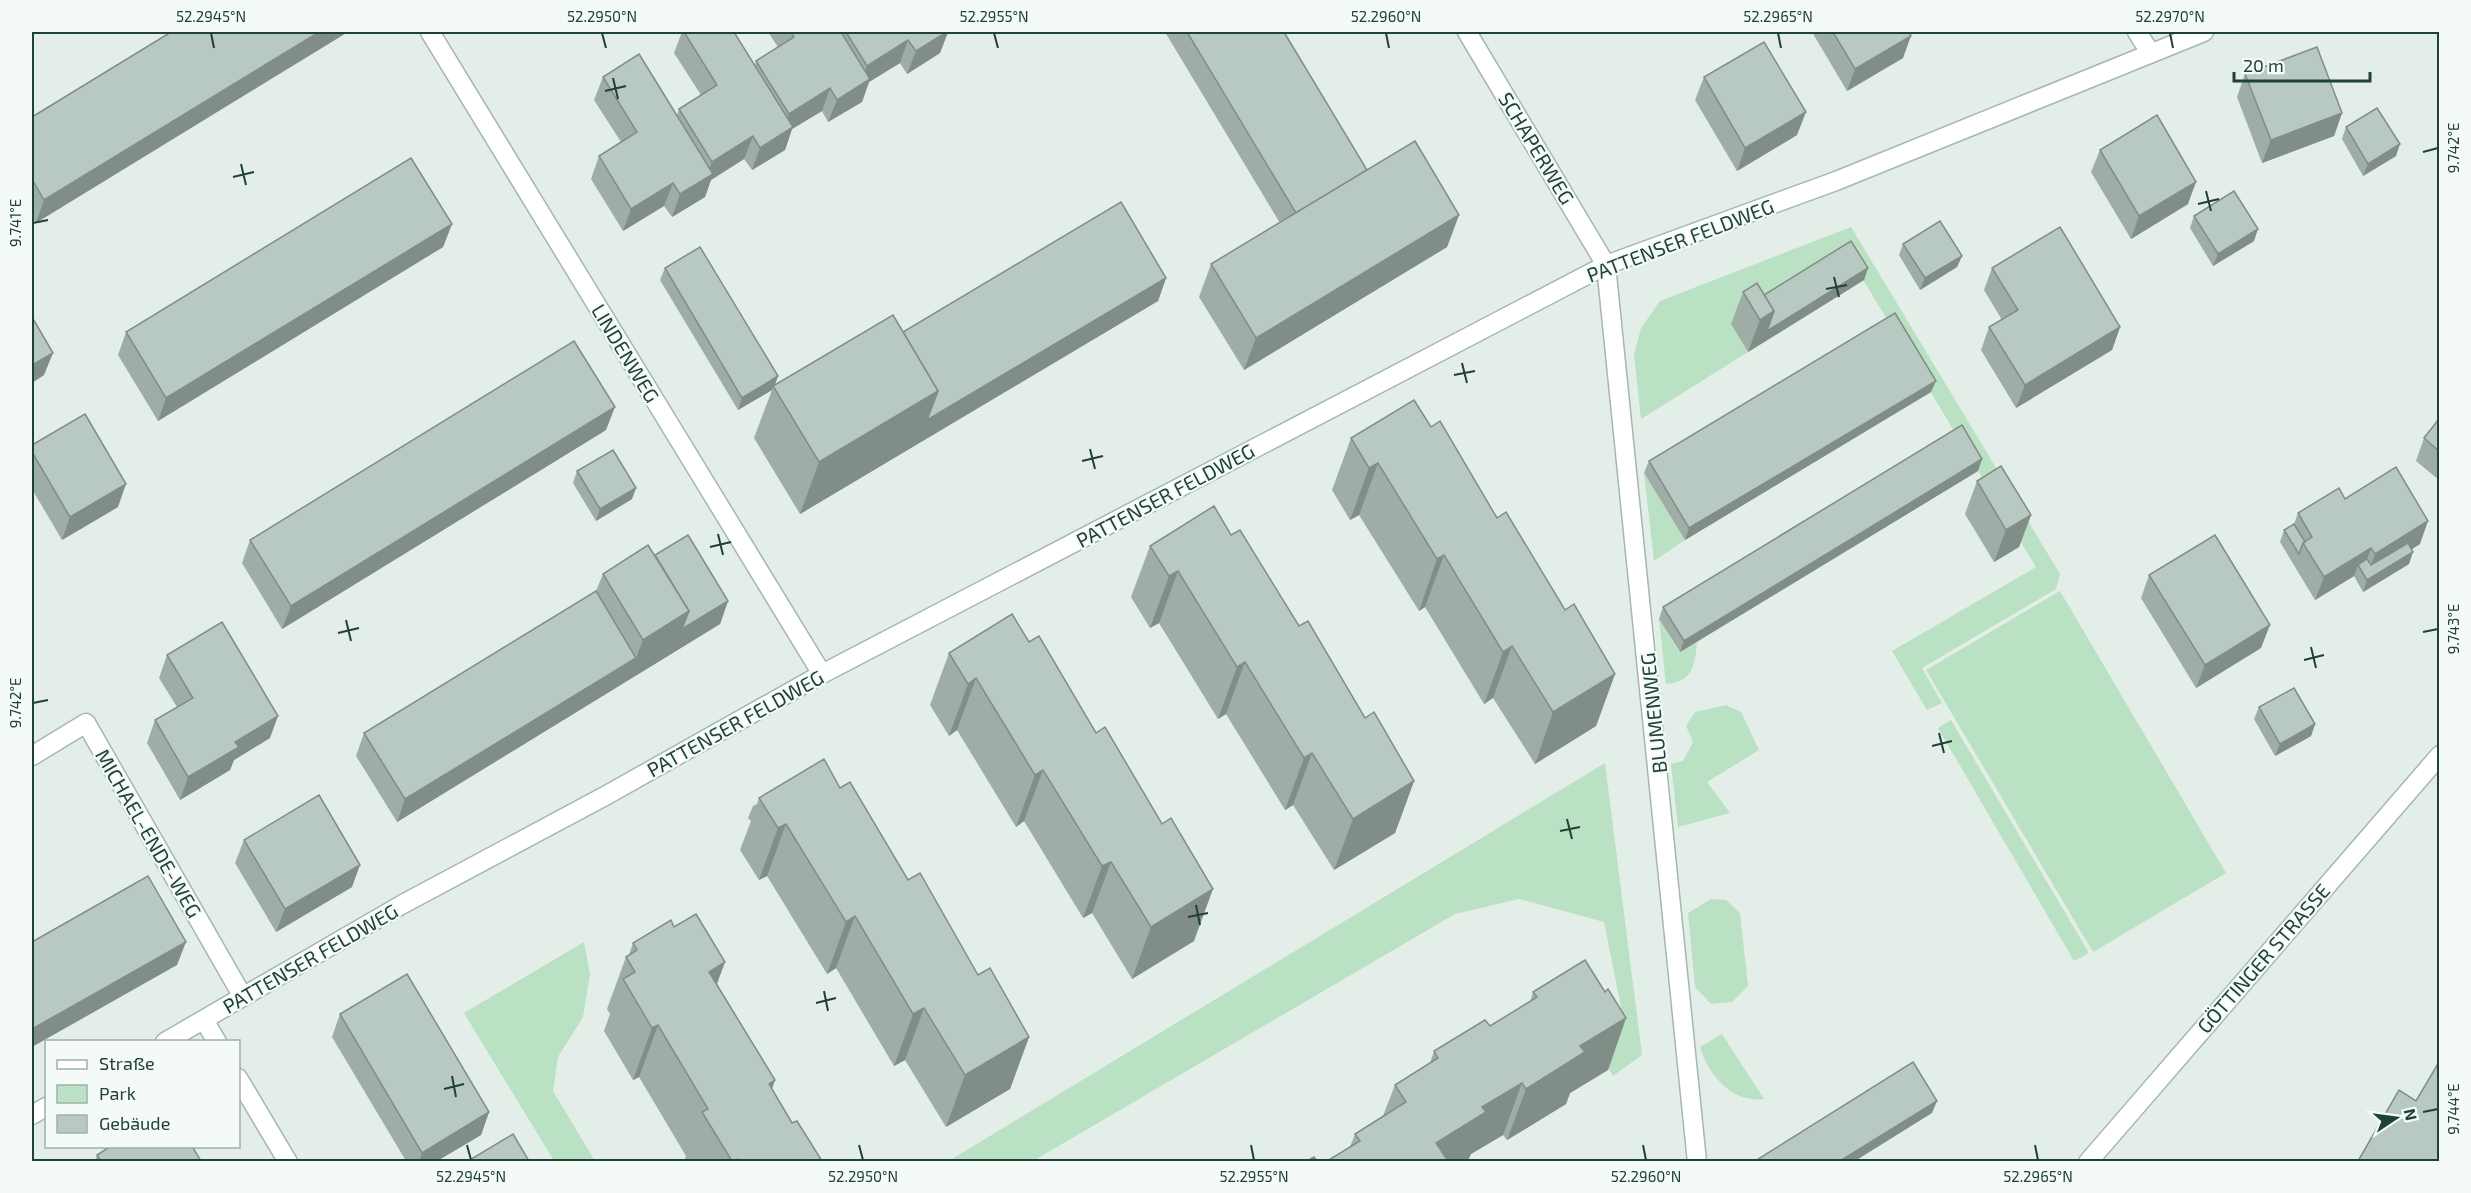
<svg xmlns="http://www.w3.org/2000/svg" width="2471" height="1193" viewBox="0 0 2471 1193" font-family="'Exo 2',sans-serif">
<rect width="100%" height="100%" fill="#e3eee8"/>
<g fill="#bae1c3">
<path d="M1851 227 2060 574 2056 589 1922 668 1942 703 1927 710 1892 651 2036 567 1847 253 1731 324 1748 352 1641 419 1634 355 1641 328 1660 301Z"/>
<path d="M1644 473 1685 540 1654 561Z"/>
<path d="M2060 591 2226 873 2093 952 1926 670Z"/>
<path d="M1659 619 1679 652 1697 642C1695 665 1693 682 1666 684Z"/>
<path d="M1726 705 1741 712 1759 750 1707 782 1730 813 1678 827 1671 764 1683 761 1693 742 1686 726 1695 712Z"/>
<path d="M1951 720 2089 953 2074 961 1938 728Z"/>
<path d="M1605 763 1642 1055 1613 1076 1603 1059 1623 1017 1604 922 1519 899 1455 914 1033 1161 947 1162Z"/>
<path d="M1711 899 1726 900 1740 913 1748 986 1732 1002 1711 1004 1695 987 1688 913Z"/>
<path d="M584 942 590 974 583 1017 558 1057 553 1091 595 1161H554L464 1013Z"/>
<path d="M1722 1034 1764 1099C1732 1103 1709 1076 1700 1047Z"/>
</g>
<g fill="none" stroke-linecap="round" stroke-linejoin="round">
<g stroke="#a5b7af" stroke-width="21">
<path id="service" d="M32 756 86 723 243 997"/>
</g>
<g stroke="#a5b7af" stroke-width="21">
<g id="minor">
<path d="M430 32 822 674"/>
<path d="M1467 32 1606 265 1697 1162"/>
<path d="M2137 32 2150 52"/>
<path d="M204 1020 217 1042"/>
<path d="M165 1042 403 904 605 796 822 674 1606 265 1836 181 2204 32"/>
<path d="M238 1078 288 1162"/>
<path d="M32 1115 46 1107"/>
<path d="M2088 1162 2440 755"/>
</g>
</g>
<use href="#service" stroke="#fff" stroke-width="18"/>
<use href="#minor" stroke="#fff" stroke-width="18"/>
</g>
<g fill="#9eada6">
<path d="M171 32 36 223 32 216V117Z"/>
<path d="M682 32H734L755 65 756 61 778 47 768 32H948L940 53 907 74 900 63 869 82 862 102 828 122 822 111 792 129 785 150 752 170 744 159 711 180 705 197 672 217 664 206 623 231 591 179 599 156 621 142 594 100 603 77 677 115 679 109 701 95 674 53Z"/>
<path d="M1165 32H1284L1367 170 1459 215 1447 247 1244 370 1199 297 1211 264 1280 223Z"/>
<path d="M1812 32H1909L1903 58 1847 91Z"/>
<path d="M2245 74 2342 113 2334 136 2262 163 2237 97Z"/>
<path d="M1704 77 1797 135 1737 171 1695 100Z"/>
<path d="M2346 127 2396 156 2363 176 2342 139Z"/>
<path d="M2100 150 2188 204 2131 239 2091 172Z"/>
<path d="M2194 216 2254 241 2213 266 2190 228Z"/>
<path d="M452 224 443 247 158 421 118 355 126 332Z"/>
<path d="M1903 244 1962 256 1957 267 1920 290 1899 255Z"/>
<path d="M665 268 775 385 903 332 1166 278 1158 301 800 514 754 438 772 390 738 410 660 280Z"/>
<path d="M1868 268 1864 280 1748 352 1731 324 1743 292 1764 295Z"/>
<path d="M1992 268 2120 327 2112 350 2016 408 1981 350 1989 327 2002 320 1984 290Z"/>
<path d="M1931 392 1685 540 1644 473 1649 461Z"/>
<path d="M2439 419V480L2416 461 2424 438Z"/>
<path d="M1431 427 1565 610 1615 674 1596 726 1535 764 1493 698 1484 704 1425 607 1419 611 1359 515 1350 520 1332 490 1351 438Z"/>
<path d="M606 430 282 629 242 563 250 540Z"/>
<path d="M32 445 118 507 62 540 32 489Z"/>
<path d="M577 471 632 499 596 521 573 483Z"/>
<path d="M1978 471 1680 652 1659 619 1663 607Z"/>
<path d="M1977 481 2031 515 2019 547 1994 562 1965 514Z"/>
<path d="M2345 499 2420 544 2412 549 2409 564 2363 592 2354 576 2315 600 2280 542 2284 530 2294 524 2298 513Z"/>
<path d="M1231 535 1299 626 1365 718 1414 781 1395 833 1334 870 1293 805 1285 810 1226 714 1218 719 1159 623 1150 628 1131 597 1150 546Z"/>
<path d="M655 555 728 601 720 624 397 822 356 756 364 733 596 591 603 574Z"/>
<path d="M2149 575 2261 648 2196 688 2141 598Z"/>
<path d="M1029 642 1162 824 1194 941 1132 979 1092 913 1083 918 1024 821 1016 827 957 730 949 736 930 705 949 653Z"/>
<path d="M167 655 270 738 234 760 230 770 180 800 147 743 155 720 177 707 159 678Z"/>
<path d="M2259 707 2315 724 2311 736 2275 756 2254 719Z"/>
<path d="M840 788 978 975 1029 1037 1010 1089 946 1127 905 1060 894 1066 836 968 827 974 767 876 759 880 740 850 751 821 748 818 753 806 757 804 759 798Z"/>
<path d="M244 840 352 887 276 932 235 863Z"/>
<path d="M674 927 717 984 775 1080 772 1089 792 1123 822 1161H684L686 1156 639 1077 633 1080 604 1031 610 1014 607 1009 626 957 629 955 633 943Z"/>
<path d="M1533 992H1605L1626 1018 1608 1070 1570 1093 1566 1104 1507 1140 1503 1135 1471 1154 1350 1147 1355 1134 1383 1116 1395 1085 1430 1063 1434 1051 1490 1026 1530 1002Z"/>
<path d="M340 1014 489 1112 481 1135 437 1161H406L332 1037Z"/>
<path d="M97 1155 201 1161H95Z"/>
</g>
<g fill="#818d87">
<path d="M319 32H348L36 223 44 200Z"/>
<path d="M947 32H948L940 53 907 74 916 51Z"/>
<path d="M1911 36 1903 58 1847 91 1855 69Z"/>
<path d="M908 40 900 63 869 82 862 102 828 122 837 100 860 85 867 66Z"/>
<path d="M830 88 822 111 792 129 785 150 752 170 760 148 781 134 789 114Z"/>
<path d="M1806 112 1797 135 1737 171 1745 148Z"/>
<path d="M2342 113 2334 136 2262 163 2271 140Z"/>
<path d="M753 136 744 159 711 180 705 197 672 217 680 194 706 178 712 162Z"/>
<path d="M2400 144 2396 156 2363 176 2368 164Z"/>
<path d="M2196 182 2188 204 2131 239 2139 216Z"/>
<path d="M673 183 664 206 623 231 631 209Z"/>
<path d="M1459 215 1447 247 1244 370 1256 338Z"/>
<path d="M452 224 443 247 158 421 166 398Z"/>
<path d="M2258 229 2254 241 2213 266 2218 254Z"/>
<path d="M1962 256 1957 267 1920 290 1925 278Z"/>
<path d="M1868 268 1864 280 1748 352 1760 320 1774 311Z"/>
<path d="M1166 278 1158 301 800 514 819 462 938 391Z"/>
<path d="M2120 327 2112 350 2016 408 2025 385Z"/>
<path d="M53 353 44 375 32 383V365Z"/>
<path d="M778 376 774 388 773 386 772 390 738 410 742 398Z"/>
<path d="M1936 381 1931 392 1685 540 1689 528Z"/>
<path d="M615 407 606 430 282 629 291 606Z"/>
<path d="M1982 459 1978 471 1680 652 1684 641Z"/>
<path d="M1378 463 1359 515 1350 520 1369 468Z"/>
<path d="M126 484 118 507 62 540 70 517Z"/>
<path d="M636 488 632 499 596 521 600 509Z"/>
<path d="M2031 515 2019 547 1994 562 2006 530Z"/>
<path d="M2428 521 2420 544 2367 577 2375 554Z"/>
<path d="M2371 548 2363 571 2358 565 2354 576 2315 600 2324 577Z"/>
<path d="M2413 552 2409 564 2363 592 2367 580Z"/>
<path d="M1444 555 1425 607 1419 611 1437 559Z"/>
<path d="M1178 571 1159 623 1150 628 1169 576Z"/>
<path d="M728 601 720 624 397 822 405 799 636 658 643 640 689 611Z"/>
<path d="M2270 625 2261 648 2196 688 2205 665Z"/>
<path d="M1512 646 1493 698 1484 704 1503 652Z"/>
<path d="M1245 662 1226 714 1218 719 1237 667Z"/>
<path d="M1615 674 1596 726 1535 764 1553 712Z"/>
<path d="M976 678 957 730 949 736 968 684Z"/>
<path d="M278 716 270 738 234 760 230 770 180 800 188 777 235 742Z"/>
<path d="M2315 724 2311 736 2275 756 2280 744Z"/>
<path d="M1312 753 1293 805 1285 810 1304 758Z"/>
<path d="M1043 770 1024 821 1016 827 1035 775Z"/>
<path d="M1414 781 1395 833 1334 870 1353 819Z"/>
<path d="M786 824 767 876 759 880 778 828Z"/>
<path d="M1111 862 1092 913 1083 918 1102 866Z"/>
<path d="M360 865 352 887 276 932 285 909Z"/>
<path d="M1213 889 1194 941 1132 979 1151 927Z"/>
<path d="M855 916 836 968 827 974 846 922Z"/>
<path d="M186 942 177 965 32 1047V1029Z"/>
<path d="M725 962 706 1014 709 972Z"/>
<path d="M924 1008 905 1060 894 1066 913 1014Z"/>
<path d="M1626 1018 1608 1070 1570 1093 1566 1104 1507 1140 1526 1089 1580 1046Z"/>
<path d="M658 1025 639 1077 633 1080 652 1028Z"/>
<path d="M1029 1037 1010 1089 946 1127 965 1075Z"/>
<path d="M775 1080 756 1132 769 1084Z"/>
<path d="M1522 1083 1503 1135 1471 1154 1468 1161H1429L1436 1143 1482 1107Z"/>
<path d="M1937 1101 1932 1113 1855 1161H1840Z"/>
<path d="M489 1112 481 1135 437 1161H419L422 1153Z"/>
</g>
<g fill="#b8c9c1" stroke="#818d87" stroke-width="1.5">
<path d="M171 32H319L44 200 32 179V117Z"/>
<path d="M684 32H734L793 127 760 148 753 136 712 162 679 109 717 85Z"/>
<path d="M791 32H841L870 79 837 100 830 88 789 114 756 61 794 37Z"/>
<path d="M846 32H947L916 51 908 40 867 66Z"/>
<path d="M1187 32H1284L1367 170 1296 213Z"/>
<path d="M1833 32H1909L1911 36 1855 69Z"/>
<path d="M1764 42 1806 112 1745 148 1704 77Z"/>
<path d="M2317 47 2342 113 2271 140 2245 74Z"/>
<path d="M639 54 713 174 680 194 673 183 631 209 599 156 637 132 603 77Z"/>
<path d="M2377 108 2400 144 2368 164 2346 127Z"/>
<path d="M2157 115 2196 182 2139 216 2100 150Z"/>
<path d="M1415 141 1459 215 1256 338 1211 264Z"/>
<path d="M411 158 452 224 166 398 126 332Z"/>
<path d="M2234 191 2258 229 2218 254 2194 216Z"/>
<path d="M1121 202 1166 278 927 420 938 391 903 332Z"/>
<path d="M1940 221 1962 256 1925 278 1903 244Z"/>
<path d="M2060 227 2120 327 2025 385 1989 327 2018 310 1992 268Z"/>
<path d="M1851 241 1868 268 1767 331 1774 311 1764 295Z"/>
<path d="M700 247 778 376 742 398 665 268Z"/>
<path d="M1757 283 1774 311 1760 320 1743 292Z"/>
<path d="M1895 313 1936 381 1689 528 1649 461Z"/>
<path d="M893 315 938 391 819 462 773 386Z"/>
<path d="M32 317 53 353 32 365Z"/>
<path d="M574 341 615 407 291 606 250 540Z"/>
<path d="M1414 400 1431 427 1440 421 1497 518 1506 512 1565 610 1574 604 1615 674 1553 712 1512 646 1503 652 1444 555 1437 559 1378 463 1369 468 1351 438Z"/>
<path d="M85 414 126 484 70 517 32 452V445Z"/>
<path d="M2439 419V451L2424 438Z"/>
<path d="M1962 425 1982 459 1684 641 1663 607Z"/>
<path d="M613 450 636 488 600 509 577 471Z"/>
<path d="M2001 466 2031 515 2006 530 1977 481Z"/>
<path d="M2396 467 2428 521 2375 554 2371 548 2324 577 2303 543 2312 537 2298 513 2339 488 2345 499Z"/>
<path d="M1214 506 1231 535 1240 530 1299 626 1308 621 1365 718 1374 712 1414 781 1353 819 1312 753 1304 758 1245 662 1237 667 1178 571 1169 576 1150 546Z"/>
<path d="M2294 524 2305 542 2303 543 2299 554 2284 530Z"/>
<path d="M688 535 728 601 682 629 689 611 655 555Z"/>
<path d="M2215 535 2270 625 2205 665 2149 575Z"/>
<path d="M2408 543 2413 552 2367 580 2358 565 2367 559 2371 565Z"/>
<path d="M648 545 689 611 643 640 603 574Z"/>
<path d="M596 591 636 658 405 799 364 733Z"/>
<path d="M1012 614 1029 642 1039 636 1096 733 1105 727 1162 824 1171 818 1213 889 1151 927 1111 862 1102 866 1043 770 1035 775 976 678 968 684 949 653Z"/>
<path d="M222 622 278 716 235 742 239 747 188 777 155 720 193 698 167 655Z"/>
<path d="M2294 688 2315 724 2280 744 2259 707Z"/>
<path d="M824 759 840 788 850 782 908 880 920 873 978 975 990 968 1029 1037 965 1075 924 1008 913 1014 855 916 846 922 786 824 778 828 759 798Z"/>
<path d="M319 795 360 865 285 909 244 840Z"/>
<path d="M148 876 186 942 32 1029V942Z"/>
<path d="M696 914 725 962 709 972 775 1080 769 1084 792 1123 797 1121 822 1161H740L738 1159 732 1161 702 1112 708 1109 658 1025 652 1028 623 979 635 972 626 957 637 950 633 943 671 920 674 927Z"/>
<path d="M1585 960 1605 992 1608 989 1626 1018 1580 1046 1585 1052 1526 1089 1522 1083 1482 1107 1486 1112 1436 1143 1448 1161H1327L1360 1141 1355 1134 1406 1102 1395 1085 1438 1058 1434 1051 1485 1020 1490 1026 1537 997 1533 992Z"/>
<path d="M407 974 489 1112 422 1153 340 1014Z"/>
<path d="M1913 1062 1937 1101 1840 1161H1755Z"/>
<path d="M2439 1062V1161H2358L2399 1090 2416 1101Z"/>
<path d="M513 1134 529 1161H468Z"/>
<path d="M111 1146H192L201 1161H101L97 1155Z"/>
<path d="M1314 1157 1317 1161H1307Z"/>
</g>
<path fill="none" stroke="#204137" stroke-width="2" d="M211 33 214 48M602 33 606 48M994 33 998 48M1386 33 1389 48M1778 33 1781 48M2170 33 2173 48M613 78 618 99M605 91 626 86M2423 152 2438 148M241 164 246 185M233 177 254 172M2206 191 2211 211M2198 204 2219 199M33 223 48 220M1834 277 1839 297M1826 289 1847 285M1462 363 1467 383M1454 375 1475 371M1090 449 1095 469M1082 461 1103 456M718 534 723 555M710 547 731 542M346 620 351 641M2423 632 2438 629M338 633 359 628M2311 647 2316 668M2304 660 2324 655M33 703 48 700M1939 733 1944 753M1932 746 1952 741M1567 819 1572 839M1560 831 1580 827M1196 905 1200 925M1188 917 1208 913M824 991 828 1011M816 1003 836 998M452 1076 456 1097M444 1089 464 1084M2423 1112 2438 1109M467 1145 471 1160M859 1145 863 1160M1251 1145 1254 1160M1643 1145 1646 1160M2035 1145 2038 1160"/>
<g text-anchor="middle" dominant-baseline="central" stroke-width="4.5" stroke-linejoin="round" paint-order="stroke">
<g font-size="20" fill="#204137" stroke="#f4faf7">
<text transform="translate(1537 148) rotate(59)">SCHAPERWEG</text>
<text transform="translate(1680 240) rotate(-21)">PATTENSER FELDWEG</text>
<text transform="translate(626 353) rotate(59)">LINDENWEG</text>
<text transform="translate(1165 495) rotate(-28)">PATTENSER FELDWEG</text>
<text transform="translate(1653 713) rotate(-96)">BLUMENWEG</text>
<text transform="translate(735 723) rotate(-29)">PATTENSER FELDWEG</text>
<text transform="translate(149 833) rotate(60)">MICHAEL-ENDE-WEG</text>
<text transform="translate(310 958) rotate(-30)">PATTENSER FELDWEG</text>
<text transform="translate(2263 958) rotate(-49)">GÖTTINGER STRASSE</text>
</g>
</g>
<rect width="2471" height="1193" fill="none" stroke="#f4faf7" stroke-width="66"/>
<rect x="45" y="1040" width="195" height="108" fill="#f4faf7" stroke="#9fb0aa" stroke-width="1.5"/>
<rect x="57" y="1060" width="30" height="9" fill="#ffffff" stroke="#9fb0aa" stroke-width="1.5"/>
<text x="99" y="1070" font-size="18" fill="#204137">Straße</text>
<rect x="57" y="1085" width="30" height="18" fill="#bae1c3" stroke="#9fb0aa" stroke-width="1.5"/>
<text x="99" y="1100" font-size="18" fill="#204137">Park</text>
<rect x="57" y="1115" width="30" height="18" fill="#b8c9c1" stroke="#9fb0aa" stroke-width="1.5"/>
<text x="99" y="1130" font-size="18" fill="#204137">Gebäude</text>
<g transform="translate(2396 1118) rotate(77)" stroke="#f4faf7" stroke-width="4.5" paint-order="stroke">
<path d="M0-4.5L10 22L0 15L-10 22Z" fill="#204137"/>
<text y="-9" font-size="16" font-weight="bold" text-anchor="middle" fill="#204137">N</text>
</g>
<path d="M2234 72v9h136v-9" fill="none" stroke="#204137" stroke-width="3"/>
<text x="2243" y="72" font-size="18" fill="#204137" stroke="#f4faf7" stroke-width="4.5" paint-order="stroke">20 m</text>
<rect x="33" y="33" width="2405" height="1127" fill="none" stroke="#204137" stroke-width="2"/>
<g font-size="15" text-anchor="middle" fill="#204137">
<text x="211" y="22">52.2945°N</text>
<text x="602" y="22">52.2950°N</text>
<text x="994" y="22">52.2955°N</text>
<text x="1386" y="22">52.2960°N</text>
<text x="1778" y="22">52.2965°N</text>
<text x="2170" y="22">52.2970°N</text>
<text transform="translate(2454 148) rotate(-90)" y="5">9.742°E</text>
<text transform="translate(16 223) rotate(-90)" y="5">9.741°E</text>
<text transform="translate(2454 629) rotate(-90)" y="5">9.743°E</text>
<text transform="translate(16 703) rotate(-90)" y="5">9.742°E</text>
<text transform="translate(2454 1109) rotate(-90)" y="5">9.744°E</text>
<text x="471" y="1182">52.2945°N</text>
<text x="863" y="1182">52.2950°N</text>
<text x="1254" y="1182">52.2955°N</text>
<text x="1646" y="1182">52.2960°N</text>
<text x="2038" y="1182">52.2965°N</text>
</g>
</svg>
